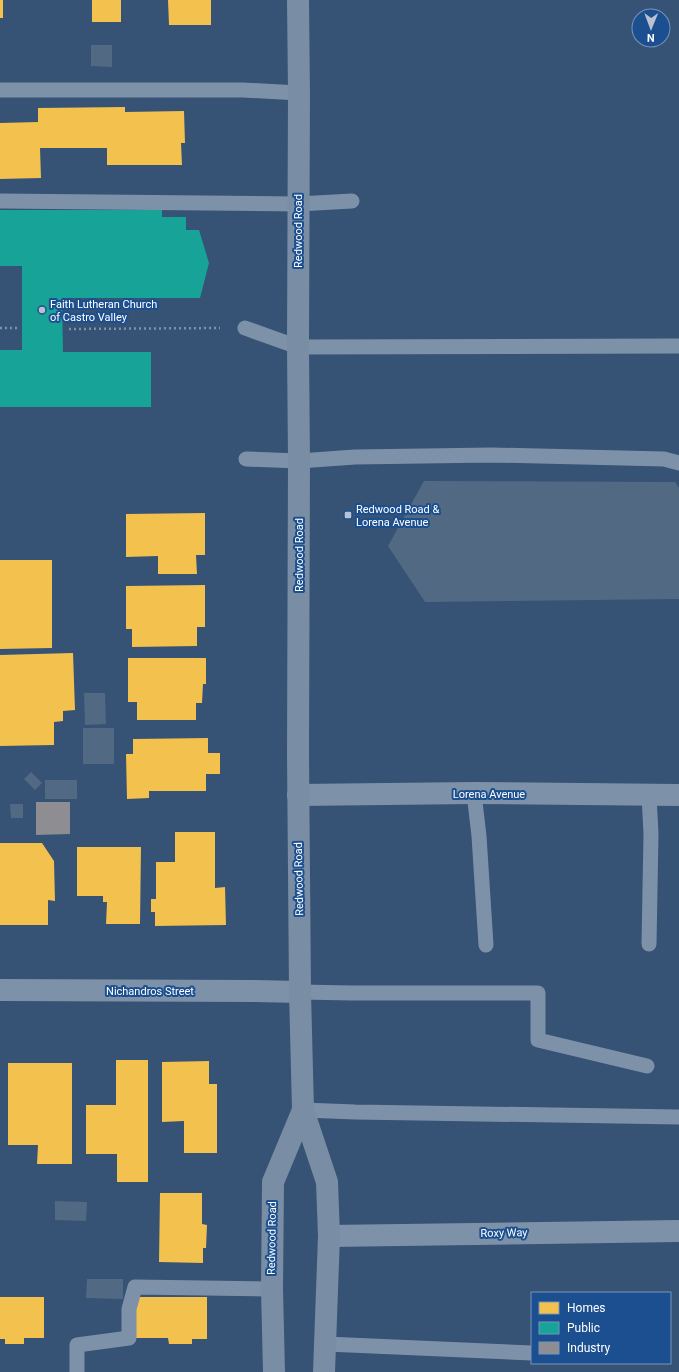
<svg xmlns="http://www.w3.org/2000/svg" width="679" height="1372" viewBox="0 0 679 1372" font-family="Roboto,sans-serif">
<rect width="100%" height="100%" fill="#365274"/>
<g fill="#f2c14e">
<rect x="0" y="0" width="3" height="18"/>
<rect x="92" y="0" width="29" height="22"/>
<path d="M168 0H211V25H169Z"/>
<path d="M125 107V112L184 111 185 143H181L182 165H107V148H40L41 178 0 179V123L38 122V108Z"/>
<path d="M205 513V555H196L197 574H158V556L126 557V514Z"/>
<path d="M0 560H52V648L0 649Z"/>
<path d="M205 585V627H197V646L132 647V629H126V586Z"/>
<path d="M73 653 75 710 63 711V721L54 722V745L0 746V655Z"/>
<path d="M128 658H206V684H203L202 703H196V720H137V702H128Z"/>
<path d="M208 738V753H220V774H206V791H149V798L127 799 126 754H133V739Z"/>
<path d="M175 832H215V888L225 887 226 925 155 926V912H151V899H156V862H175Z"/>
<path d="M0 843H42L54 861 55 901 48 900V925H0Z"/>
<path d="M77 847H141L140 924H106L107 902H103V896H77Z"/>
<path d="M116 1060H148V1182H117V1154H86V1105H116Z"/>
<path d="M209 1061V1084H217V1153H184V1121L162 1122V1062Z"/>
<path d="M8 1063H72V1164H37L38 1145H8Z"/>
<path d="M160 1193H202V1224L207 1225 206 1248H203V1263L159 1262Z"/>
<path d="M0 1297H44V1338H24V1344H5V1339H0Z"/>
<path d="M136 1297H207V1339H192V1344H169L168 1338H136Z"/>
</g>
<path fill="#17a398" d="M0 210H162V217H186V230H199L209 263 200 298H62L63 352H151V407H0V350H22V266H0Z"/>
<path fill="#8d8d92" d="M36 802H70V834L36 835Z"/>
<g fill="#526984">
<path d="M91 45H112V67L91 66Z"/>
<path d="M424 481 675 482 679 488V599L425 602 388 546Z"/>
<path d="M84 693H105L106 724 85 725Z"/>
<rect x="83" y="728" width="31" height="36"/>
<path d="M31 772 42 783 35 790 24 779Z"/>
<rect x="45" y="780" width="32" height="19"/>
<path d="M10 804H23V818H11Z"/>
<path d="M55 1201 87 1202 86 1221 55 1220Z"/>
<path d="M87 1279H123V1299L86 1298Z"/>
</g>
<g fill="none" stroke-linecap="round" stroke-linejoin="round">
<g stroke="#7d92a8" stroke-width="2.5" stroke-dasharray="2 3" stroke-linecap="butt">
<path d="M0 328H19"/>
<path d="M69 329 220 328"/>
</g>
<g stroke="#7d92a8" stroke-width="15">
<path d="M0 90H243L299 93"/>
<path d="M0 201 298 204 352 201"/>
<path d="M245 328 298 347 679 346"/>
<path d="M246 459 299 461 355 457 492 455 664 459 679 463"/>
<path d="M474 793 479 836 486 945"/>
<path d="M649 795 651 834 649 944"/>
<path d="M300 992 352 993H538V1040L647 1066"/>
<path d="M303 1110 355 1112 679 1117"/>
<path d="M326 1344 532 1353"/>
<path d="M77 1372V1345L129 1338V1309L135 1287 272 1289"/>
</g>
<g stroke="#7d92a8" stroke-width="22">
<path d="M298 795 474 793 679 795"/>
<path d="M0 990 255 991 300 992"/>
<path d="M329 1236 679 1231"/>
</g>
<g stroke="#798da4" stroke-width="22">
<path d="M298 0 299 93 298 347 299 461 298 753 300 992 303 1110 327 1182 329 1236 324 1372"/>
<path d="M274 1372 272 1289 273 1182 303 1110"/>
</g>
</g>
<g fill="#b9c2ce" stroke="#1b4f8f" stroke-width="1.5">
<circle cx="42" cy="310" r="4"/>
<rect x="344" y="511" width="8" height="8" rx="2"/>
</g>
<g text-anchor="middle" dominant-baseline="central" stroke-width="4" stroke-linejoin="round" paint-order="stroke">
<g font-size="11" fill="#fff" stroke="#1b4f8f">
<text transform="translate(298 231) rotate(-90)">Redwood Road</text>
<text transform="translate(299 555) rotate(-90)">Redwood Road</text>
<text x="489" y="794">Lorena Avenue</text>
<text transform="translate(299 879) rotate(-91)">Redwood Road</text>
<text x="150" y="991">Nichandros Street</text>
<text transform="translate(504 1233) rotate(-1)">Roxy Way</text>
<text transform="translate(272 1238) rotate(-89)">Redwood Road</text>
</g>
<g font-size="11" fill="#fff" stroke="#1b4f8f" text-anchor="start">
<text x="50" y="304">Faith Lutheran Church<tspan x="50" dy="13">of Castro Valley</tspan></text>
<text x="356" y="509">Redwood Road &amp;<tspan x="356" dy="13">Lorena Avenue</tspan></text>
</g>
</g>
<rect x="531" y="1292" width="140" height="72" fill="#1b4f8f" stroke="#7695bc"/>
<rect x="539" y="1302" width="20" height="12" fill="#f2c14e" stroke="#7695bc"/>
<text x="567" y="1312" font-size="12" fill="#ffffff">Homes</text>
<rect x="539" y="1322" width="20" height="12" fill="#17a398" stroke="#7695bc"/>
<text x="567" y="1332" font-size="12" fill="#ffffff">Public</text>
<rect x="539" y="1342" width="20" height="12" fill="#8d8d92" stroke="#7695bc"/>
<text x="567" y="1352" font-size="12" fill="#ffffff">Industry</text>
<g transform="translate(651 28) rotate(181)"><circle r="19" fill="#1b4f8f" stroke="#7695bc"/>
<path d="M0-3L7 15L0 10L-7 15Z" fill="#b9c2ce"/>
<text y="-6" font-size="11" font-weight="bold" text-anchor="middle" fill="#ffffff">N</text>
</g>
</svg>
